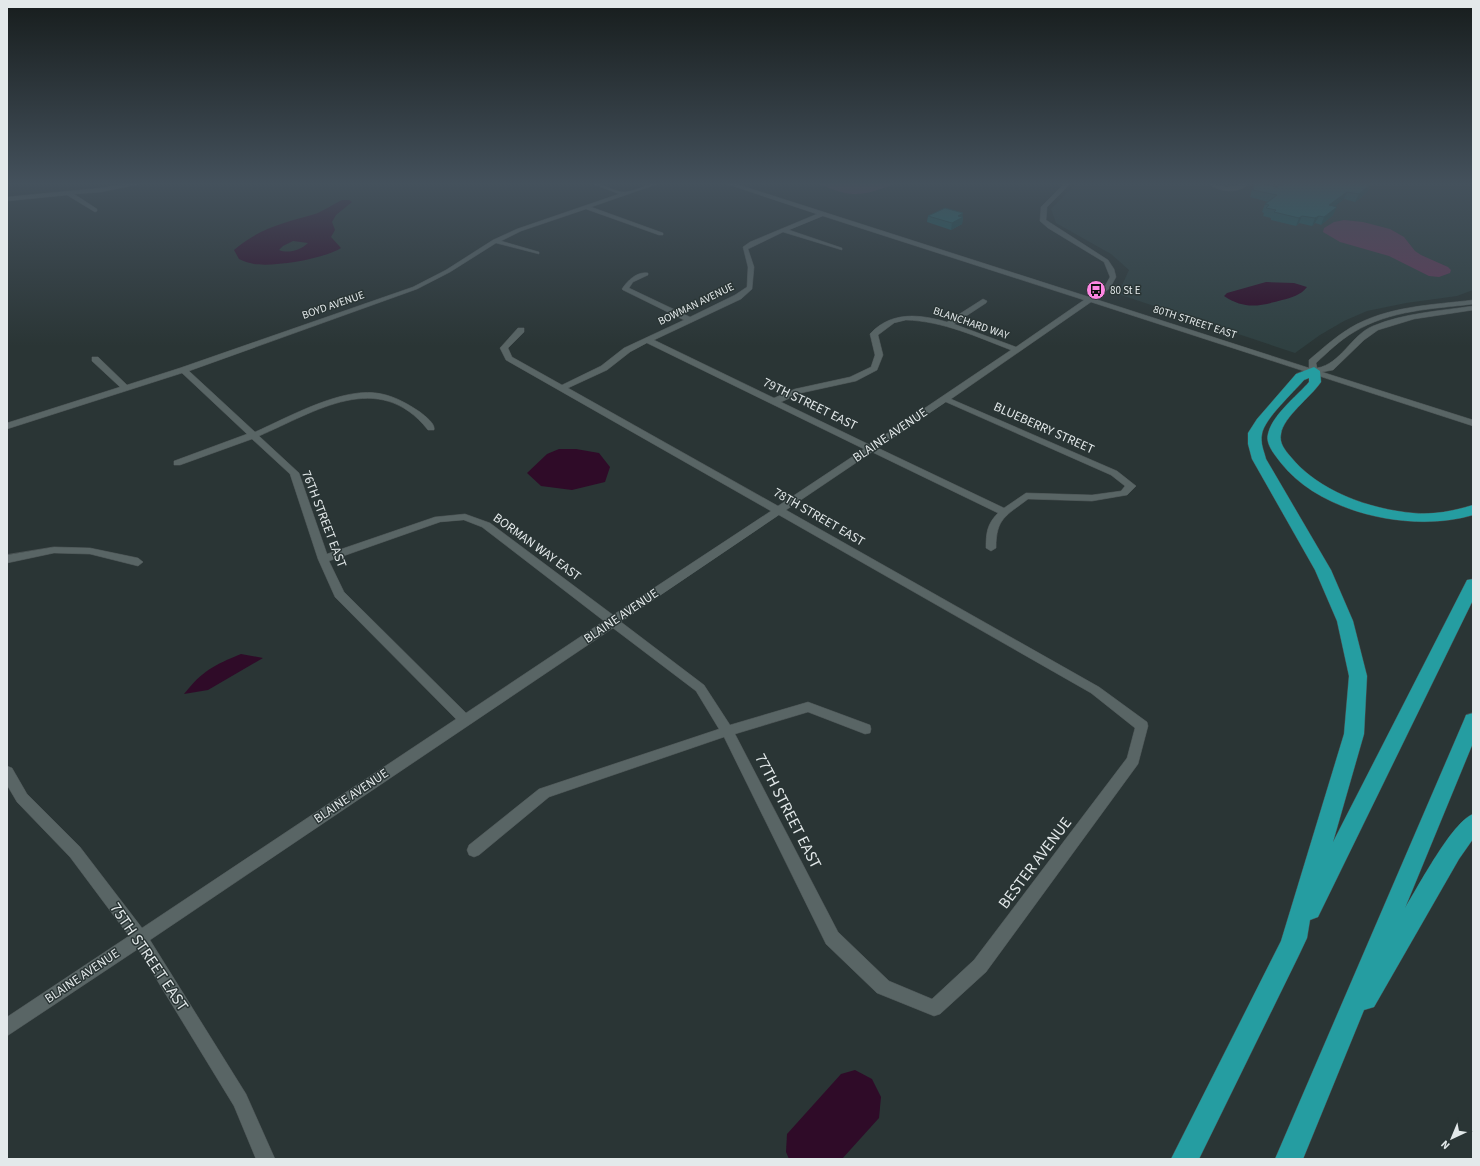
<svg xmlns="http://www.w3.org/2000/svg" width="1480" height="1166" viewBox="0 0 1480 1166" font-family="'Source Sans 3',sans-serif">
<rect width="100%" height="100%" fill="#2a3535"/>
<path fill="#2f4041" d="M1077 183H1473V290L1457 296 1406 303 1367 311 1344 321 1320 335 1295 353 1118 294 1129 270 1111 254 1056 223 1051 209Z"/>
<g fill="#623958">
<path d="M817 183H897C878 190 861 198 841 192 833 190 825 186 817 183Z"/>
<path d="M1344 220 1363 222 1390 229 1404 237 1415 251 1421 255 1448 267 1451 270 1450 273 1439 277 1429 276 1389 256 1340 242 1323 232 1324 228 1334 222Z"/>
</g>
<g fill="#2f0b28" fill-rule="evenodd">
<path d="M342 200H349L352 202 336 215 332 222 335 230 331 237 341 248C323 259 275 267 254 264 249 263 243 261 239 259L234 250C260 228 283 223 315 214 324 211 333 204 342 200ZM293 241 308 243C301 250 288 254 279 250L283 246Z"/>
<path d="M1266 282 1294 283 1307 287C1301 295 1291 298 1282 300 1260 306 1245 310 1224 296L1227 293Z"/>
<path d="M559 449H576L599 453 610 467 605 482 572 490 541 486 527 473 547 454Z"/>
<path d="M241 654 263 658 208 690 184 694C202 671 214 665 241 654Z"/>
<path d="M855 1070 872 1079 881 1097 879 1118 842 1159H789L786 1152 787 1134 841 1074Z"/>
</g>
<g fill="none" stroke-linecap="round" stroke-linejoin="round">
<g stroke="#495152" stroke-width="1">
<g id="minor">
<path d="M131 183H144L101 192 74 194 97 209V211L95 212 67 195 7 201V197L101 188Z"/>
<path d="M591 183C603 183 616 193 625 192 637 191 647 183 660 183L591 207 663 233V235H659L586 209 521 231 501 241 539 252V254L496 243 450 272 417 289 189 371 255 432C289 417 345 385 382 394 396 397 408 404 420 412 425 416 436 424 434 430H428C379 368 315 412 259 436L299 473 327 554 435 517 465 514 490 523 613 615 771 511 506 360 500 348 518 328H524V332L508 348 512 357 562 385 601 366 624 348 684 320 623 290 622 289C627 281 637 271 648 273V275L633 282 629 288 690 317 735 295 747 287 748 267 743 247 750 242 817 214 724 183H733L1089 297 1105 286 1110 277 1104 262 1048 228 1040 221 1041 207 1065 183H1071L1047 207 1046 220 1108 260 1114 269 1116 277 1110 288 1095 299 1309 368V360C1322 349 1335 337 1350 328 1387 306 1432 305 1473 300V304C1433 309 1390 310 1354 332 1340 340 1328 352 1316 363L1317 368C1341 364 1351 335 1373 326 1404 313 1440 311 1473 306V310L1414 319 1378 330 1364 340 1333 370 1322 372 1473 420V426L1091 302 951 399 1117 471 1136 486 1127 495 1092 501 1028 499C1006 516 996 518 996 548L991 551 986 548C986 533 987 524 998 513L872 452 786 510 1099 687 1147 722 1148 726 1138 764 986 972 940 1014 934 1016 877 993 826 944 724 737 549 797 479 855 474 857 469 855 467 850 469 845 539 789 719 729 696 691 613 628 150 940 246 1094 275 1159H256L234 1106 138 949 7 1036V1017L129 936 70 857 17 802 7 785V766L12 768 27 794 80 847 142 928 456 719 335 597 318 559 290 474 252 439 180 465H174V461L247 434 182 373 7 429V423L120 387 92 361V357H98L127 385 180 368 413 287 446 270 493 240 517 229 619 194ZM823 216 1084 300 1016 347 954 324 986 303 987 301 983 299 947 322C919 314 891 311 870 334L875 355 871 367 850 377 795 389 774 398 654 340 741 299 752 289 754 267 748 249 783 232 842 250V248L789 230ZM906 320C943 321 977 337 1011 350L870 445 781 402 801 393 856 381 877 370 883 355 878 335 894 323ZM647 343 864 449 778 506 568 388 607 370 630 352ZM946 402 1111 475 1125 486 1121 491 1092 495 1026 493 1004 508 878 448ZM779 515 1091 693 1135 728 1127 758 974 960 932 999 889 981 838 932 735 734 808 712 865 734 870 733 871 729 870 725 808 702 730 725 704 685 621 622ZM464 520 482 527 604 621 466 713 344 592 329 561 440 522Z"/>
<path d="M1208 183 1226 187 1239 186 1237 183H1243L1246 186C1236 194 1217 192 1208 183Z"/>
<path d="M54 547 90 548 138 558 143 562 138 566 90 554 54 553 7 563V555Z"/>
</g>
</g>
<g stroke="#495152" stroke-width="1">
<g id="highway">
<path d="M1314 367 1320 371 1321 382C1311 397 1283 417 1281 434 1279 443 1285 450 1290 456 1318 491 1369 509 1413 513 1434 515 1453 511 1473 505V515C1413 533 1321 514 1281 463 1275 455 1265 444 1268 434 1272 415 1297 396 1309 382V378L1304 380C1294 392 1264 419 1262 434 1260 443 1264 451 1266 459L1331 570 1353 621 1367 676 1364 734 1333 842 1465 584 1467 580 1473 579V600L1318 917 1310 920 1307 938 1299 955 1199 1159H1171L1281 941 1344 734 1349 676 1337 621 1315 570 1252 459 1248 444V433L1257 419 1296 374Z"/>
<path d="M1473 713V743L1405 908C1418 887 1452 822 1473 814V839L1459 859 1374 1007 1364 1010 1303 1159H1275L1464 720 1466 715Z"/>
</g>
</g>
<use href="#minor" fill="#596565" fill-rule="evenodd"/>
<use href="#highway" fill="#259da1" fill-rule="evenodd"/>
</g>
<g fill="#1b5d60">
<path d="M1255 183 1277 187 1284 183H1370L1369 184H1371L1367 192 1355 202 1344 199 1334 206 1333 215 1321 225 1315 223 1312 226 1299 223 1296 226 1271 220V218L1263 216 1264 213 1262 212 1265 204 1268 202 1250 197 1252 190Z"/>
<path d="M928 216 962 217H963L962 224 951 230 927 222Z"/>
</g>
<g fill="#164c4e">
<path d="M1371 184 1367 192 1355 202 1359 194Z"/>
<path d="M1347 192 1344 199 1326 213 1329 205Z"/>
<path d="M1337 207 1333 215 1321 225 1324 217Z"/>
<path d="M963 213 962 218 963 217 962 224 951 230 952 223 958 216Z"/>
<path d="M1302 216 1299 223 1296 226 1299 218Z"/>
<path d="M1319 216 1315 223 1312 226 1315 218Z"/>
</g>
<g fill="#1f6c70" stroke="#164c4e">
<path d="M1255 183H1258L1277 187 1284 183H1366L1371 184 1359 194 1347 192 1329 205 1337 207 1324 217 1319 216 1315 218 1302 216 1299 218 1274 212 1276 210 1266 208 1269 205 1265 204 1277 195 1253 190Z"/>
<path d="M945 208 963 213 958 216 963 217 952 223 928 216Z"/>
</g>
<linearGradient id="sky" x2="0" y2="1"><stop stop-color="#171d1d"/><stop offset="0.53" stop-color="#44515c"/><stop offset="1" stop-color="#44515c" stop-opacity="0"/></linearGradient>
<rect width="1480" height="346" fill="url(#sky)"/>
<defs>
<g id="bus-disc" transform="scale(1)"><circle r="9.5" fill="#fd86e2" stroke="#2a3535"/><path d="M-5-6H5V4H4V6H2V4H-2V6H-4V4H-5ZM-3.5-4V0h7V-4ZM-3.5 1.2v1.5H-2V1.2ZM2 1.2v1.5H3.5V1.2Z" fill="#111"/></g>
</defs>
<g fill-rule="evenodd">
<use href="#bus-disc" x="1096" y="290"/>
</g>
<g text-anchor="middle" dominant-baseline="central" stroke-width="3" stroke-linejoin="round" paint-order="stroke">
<g font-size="11" fill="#e3e9ea" stroke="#2a3535" text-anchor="start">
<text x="1110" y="290">80 St E</text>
</g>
<g font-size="11" fill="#e3e9ea" stroke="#2a3535">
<text transform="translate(696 304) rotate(-26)">BOWMAN AVENUE</text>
<text transform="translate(333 305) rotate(-19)">BOYD AVENUE</text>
<text transform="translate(1195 322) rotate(18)">80TH STREET EAST</text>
<text transform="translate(971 323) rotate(19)">BLANCHARD WAY</text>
</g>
<g font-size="13" fill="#e3e9ea" stroke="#2a3535">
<text transform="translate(810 404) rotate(26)">79TH STREET EAST</text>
<text transform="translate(1044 428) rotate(24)">BLUEBERRY STREET</text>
<text transform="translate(890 435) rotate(-34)">BLAINE AVENUE</text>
<text transform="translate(819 517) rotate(30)">78TH STREET EAST</text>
<text transform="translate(324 519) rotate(69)">76TH STREET EAST</text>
<text transform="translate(537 547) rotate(36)">BORMAN WAY EAST</text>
<text transform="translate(621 616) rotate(-34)">BLAINE AVENUE</text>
<text transform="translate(351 796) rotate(-34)">BLAINE AVENUE</text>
<text transform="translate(82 976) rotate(-34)">BLAINE AVENUE</text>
</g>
<g font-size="16" fill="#e3e9ea" stroke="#2a3535">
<text transform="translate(788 811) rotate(63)">77TH STREET EAST</text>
<text transform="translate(1035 863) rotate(-53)">BESTER AVENUE</text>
<text transform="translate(149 957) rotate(56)">75TH STREET EAST</text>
</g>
</g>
<rect width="1480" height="1166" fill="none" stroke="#e3e9ea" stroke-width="16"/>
<g transform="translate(1452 1138) rotate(224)" stroke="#2a3535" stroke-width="3" paint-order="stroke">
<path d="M0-3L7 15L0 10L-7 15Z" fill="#e3e9ea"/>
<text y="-6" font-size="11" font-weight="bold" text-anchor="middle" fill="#e3e9ea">N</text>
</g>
</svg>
